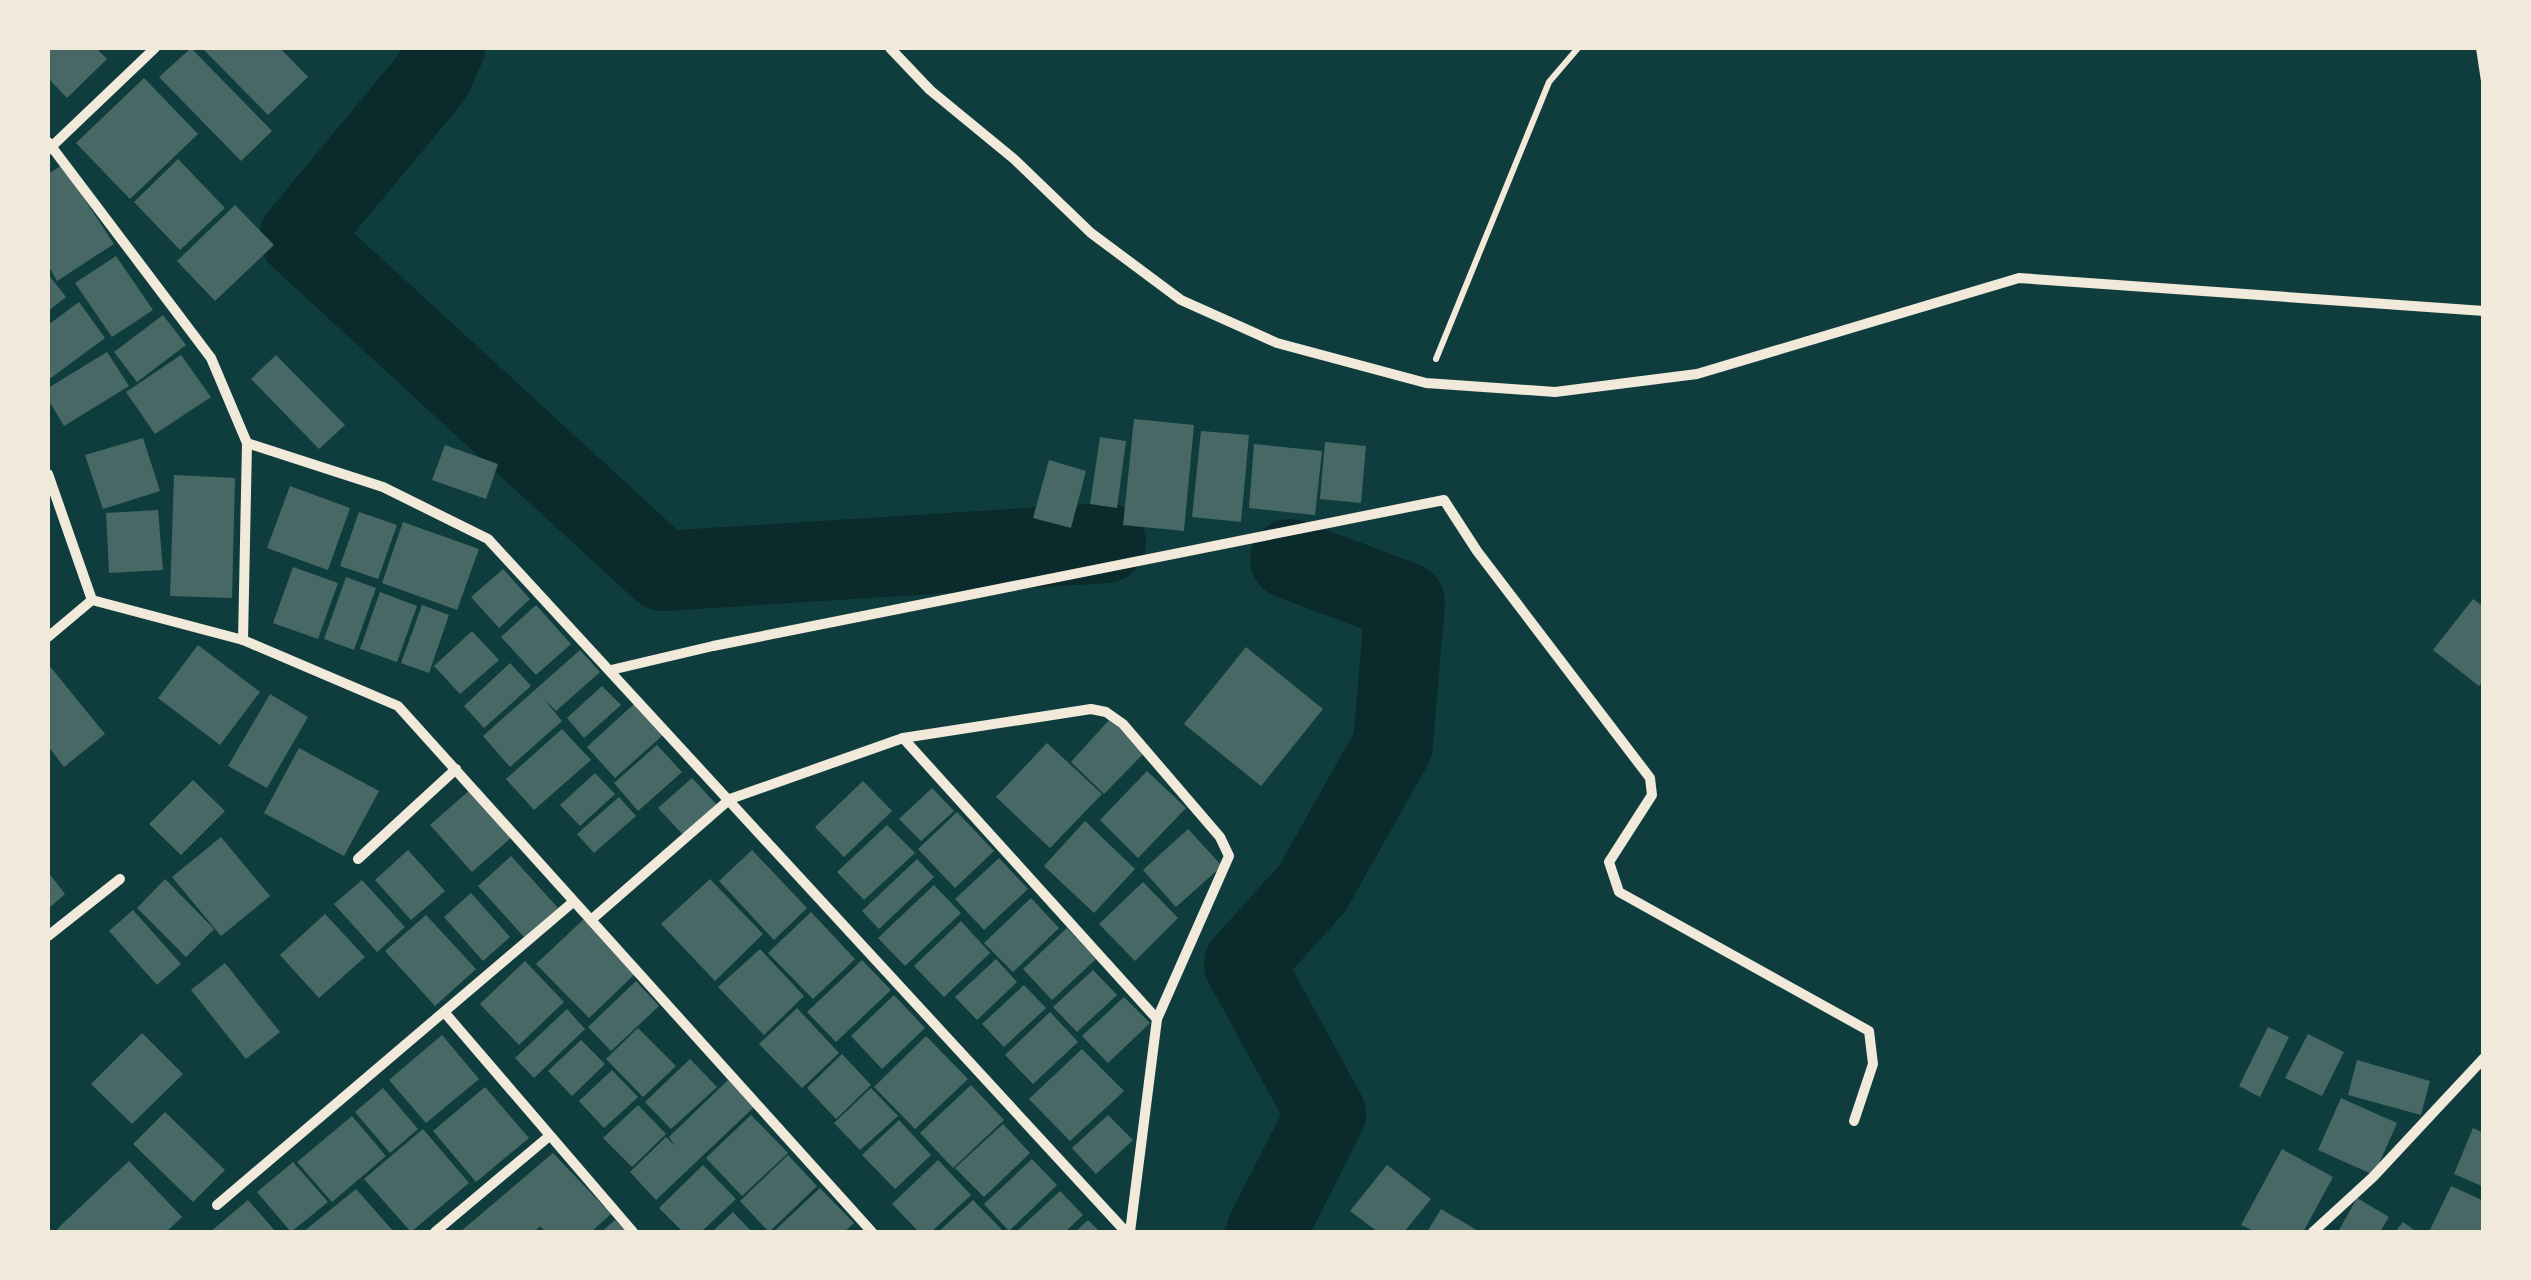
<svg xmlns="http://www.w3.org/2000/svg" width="2531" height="1280" viewBox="0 0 2531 1280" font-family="'DM Sans',sans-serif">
<rect width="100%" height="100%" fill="#0f3d3e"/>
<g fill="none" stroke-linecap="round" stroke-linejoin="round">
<g stroke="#0a2a2b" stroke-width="80">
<path d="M445 48 432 77 299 237 663 571 1106 543"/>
<path d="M1266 1232 1326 1114 1244 964 1312 889 1393 745 1405 602 1290 559"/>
</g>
</g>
<g fill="#486865">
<path d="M48 48H96L107 59 67 98 48 78Z"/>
<path d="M191 48 272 131 241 161 159 77Z"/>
<path d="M202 48H280L308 77 268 115Z"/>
<path d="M144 78 198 134 130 199 76 143Z"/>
<path d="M178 159 225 208 180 250 134 202Z"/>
<path d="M62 165 114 244 57 281 48 265V174Z"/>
<path d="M235 205 274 245 215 301 177 261Z"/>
<path d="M116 256 153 310 112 337 75 283Z"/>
<path d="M48 274 66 297 48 311Z"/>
<path d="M79 302 105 338 48 380V325Z"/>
<path d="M163 315 186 345 137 382 114 352Z"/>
<path d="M107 352 129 386 64 426 48 399V388Z"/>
<path d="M181 355 211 397 155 434 126 392Z"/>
<path d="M276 355 345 425 319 449 251 379Z"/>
<path d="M1134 419 1194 425 1184 531 1123 525Z"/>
<path d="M1201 431 1249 435 1241 522 1192 517Z"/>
<path d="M1100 437 1126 441 1117 508 1090 504Z"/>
<path d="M143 438 160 491 103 509 85 455Z"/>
<path d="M1325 442 1366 446 1361 503 1320 499Z"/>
<path d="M1254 444 1322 451 1315 515 1249 508Z"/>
<path d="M445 445 498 464 486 499 432 480Z"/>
<path d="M1049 460 1086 471 1071 528 1033 518Z"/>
<path d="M174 475 235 478 232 598 170 596Z"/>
<path d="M290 486 350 508 328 570 267 548Z"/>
<path d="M158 510 163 570 109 573 106 513Z"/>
<path d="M359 512 397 525 378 579 340 566Z"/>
<path d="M403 522 479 549 457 610 382 583Z"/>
<path d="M293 567 338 583 318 639 273 623Z"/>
<path d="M503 569 530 599 499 628 471 597Z"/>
<path d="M346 577 376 588 354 650 324 639Z"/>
<path d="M380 592 417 606 397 662 360 649Z"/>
<path d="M2473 599 2484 607V680L2479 686 2433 650Z"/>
<path d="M422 605 449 615 429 673 401 663Z"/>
<path d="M536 605 571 644 536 675 501 637Z"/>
<path d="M472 631 499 660 460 694 434 666Z"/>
<path d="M198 645 260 692 220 745 158 698Z"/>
<path d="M1246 647 1323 709 1261 786 1184 724Z"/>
<path d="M580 650 600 672 556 711 543 698 562 721 510 767 483 736Z"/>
<path d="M510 663 531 686 484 728 464 706Z"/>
<path d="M48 664 105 734 64 767 48 746Z"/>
<path d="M602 686 621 705 584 738 567 718Z"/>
<path d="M270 694 308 717 267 788 228 766Z"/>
<path d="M635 703 663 735 615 778 587 747Z"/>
<path d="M1110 719 1145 752 1104 794 1071 762Z"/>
<path d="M562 729 591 760 534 810 506 779Z"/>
<path d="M1047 743 1102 794 1050 848 996 797Z"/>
<path d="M657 745 682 772 638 811 614 783Z"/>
<path d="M299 748 379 791 344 856 264 813Z"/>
<path d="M1147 771 1186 808 1138 858 1100 820Z"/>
<path d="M595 773 615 794 580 826 560 805Z"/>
<path d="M692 778 717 805 683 835 658 808Z"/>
<path d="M193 780 225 811 181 855 149 824Z"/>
<path d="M863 781 892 811 844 857 815 827Z"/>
<path d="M932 788 954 811 921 841 899 819Z"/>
<path d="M471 789 513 836 472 872 430 825Z"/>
<path d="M619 797 636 816 594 853 577 834Z"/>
<path d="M957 812 994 851 955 888 918 849Z"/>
<path d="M1085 821 1135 869 1094 913 1044 866Z"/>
<path d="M887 825 915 853 864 900 837 872Z"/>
<path d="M1188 829 1222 866 1176 907 1143 870Z"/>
<path d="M221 837 270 896 221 936 172 877Z"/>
<path d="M408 850 445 891 411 920 375 880Z"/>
<path d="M752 850 807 908 774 940 719 881Z"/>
<path d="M511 856 558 908 524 937 478 886Z"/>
<path d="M999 858 1028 889 984 930 955 899Z"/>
<path d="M917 859 934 877 879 929 862 911Z"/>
<path d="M48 872 65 894 48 909Z"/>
<path d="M165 879 214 929 186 957 137 908Z"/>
<path d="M710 879 763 934 715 981 661 924Z"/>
<path d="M362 880 405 927 377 952 334 904Z"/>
<path d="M1143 882 1178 918 1135 961 1099 924Z"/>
<path d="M934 885 961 913 905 966 878 938Z"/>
<path d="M471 893 510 937 483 961 444 917Z"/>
<path d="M1031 898 1059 928 1013 972 984 943Z"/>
<path d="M133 910 181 964 157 985 109 931Z"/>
<path d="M811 912 855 959 813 999 768 953Z"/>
<path d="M325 914 365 957 319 998 280 955Z"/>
<path d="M426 915 476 969 435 1006 385 951Z"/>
<path d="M584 919 636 973 589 1018 536 964Z"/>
<path d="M961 921 990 953 944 997 914 966Z"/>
<path d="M1067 928 1096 959 1052 1000 1023 969Z"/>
<path d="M760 949 804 996 764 1035 718 987Z"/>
<path d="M996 959 1017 982 977 1020 955 997Z"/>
<path d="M862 960 891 990 836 1042 807 1012Z"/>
<path d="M525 961 564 1002 519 1045 480 1004Z"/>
<path d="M225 963 280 1032 246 1059 191 990Z"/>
<path d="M1093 970 1117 995 1077 1032 1053 1007Z"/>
<path d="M636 981 659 1006 611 1051 588 1027Z"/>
<path d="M1024 985 1046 1008 1004 1047 982 1024Z"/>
<path d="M894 995 925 1028 882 1069 851 1036Z"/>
<path d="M1124 997 1150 1023 1108 1063 1082 1036Z"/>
<path d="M797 1008 839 1053 802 1088 759 1044Z"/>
<path d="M567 1009 585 1029 534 1078 515 1058Z"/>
<path d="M1050 1012 1078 1042 1033 1084 1005 1055Z"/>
<path d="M2268 1027 2289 1037 2260 1097 2239 1086Z"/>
<path d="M638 1028 676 1066 643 1097 606 1059Z"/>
<path d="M142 1033 183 1074 132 1124 91 1084Z"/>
<path d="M2308 1034 2344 1052 2322 1096 2285 1078Z"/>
<path d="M442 1035 479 1079 426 1123 389 1080Z"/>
<path d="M926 1036 968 1079 915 1129 874 1087Z"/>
<path d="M581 1040 605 1064 572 1096 548 1071Z"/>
<path d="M1082 1049 1124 1091 1070 1141 1029 1099Z"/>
<path d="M842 1054 871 1085 836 1119 807 1088Z"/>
<path d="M690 1059 717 1087 671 1129 645 1102Z"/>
<path d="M2357 1060 2430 1081 2421 1115 2348 1095Z"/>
<path d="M612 1070 638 1097 604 1128 579 1101Z"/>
<path d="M728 1080 754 1107 656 1200 630 1172 666 1137 675 1146 669 1137Z"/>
<path d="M971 1085 1004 1120 953 1168 920 1133Z"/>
<path d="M485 1087 529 1138 476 1182 433 1131Z"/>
<path d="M383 1088 418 1129 390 1153 355 1112Z"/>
<path d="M871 1088 898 1116 860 1150 834 1123Z"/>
<path d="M2341 1098 2397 1123 2374 1175 2318 1150Z"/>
<path d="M638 1105 666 1134 632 1167 603 1138Z"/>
<path d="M165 1112 225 1170 193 1202 133 1144Z"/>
<path d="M751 1115 788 1153 742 1196 706 1158Z"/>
<path d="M1108 1115 1133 1140 1096 1174 1072 1148Z"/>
<path d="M352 1116 386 1156 332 1202 297 1162Z"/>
<path d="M899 1120 931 1155 895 1189 862 1155Z"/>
<path d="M1003 1124 1030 1153 984 1197 955 1168Z"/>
<path d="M2473 1128 2484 1133V1187L2454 1174Z"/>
<path d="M423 1129 469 1183 411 1232 364 1179Z"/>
<path d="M2282 1149 2333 1177 2303 1232H2256L2241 1225Z"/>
<path d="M553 1153 611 1214 591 1232H546L540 1226 534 1232H460Z"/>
<path d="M788 1155 817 1186 769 1232 740 1201Z"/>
<path d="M1032 1159 1057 1185 1009 1231 984 1204Z"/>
<path d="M938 1160 971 1195 931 1232H919L892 1204Z"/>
<path d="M129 1161 182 1217 166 1232H60L57 1229Z"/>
<path d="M293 1162 328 1202 291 1232 257 1192Z"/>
<path d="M703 1165 736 1199 701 1232H683L659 1208Z"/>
<path d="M1387 1165 1431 1199 1404 1232H1378L1350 1211Z"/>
<path d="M2451 1186 2484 1201V1232H2429Z"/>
<path d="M820 1188 854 1223 844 1232H773Z"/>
<path d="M356 1189 394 1232H303Z"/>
<path d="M1060 1191 1083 1215 1065 1232H1016Z"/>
<path d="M2357 1198 2389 1217 2380 1232H2338Z"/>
<path d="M248 1200 276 1232H210Z"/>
<path d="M973 1200 1004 1232H938Z"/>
<path d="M1441 1209 1480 1232H1427Z"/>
<path d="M733 1212 752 1232H712Z"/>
<path d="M615 1220 627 1232H601Z"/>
<path d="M1088 1220 1100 1232H1075Z"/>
<path d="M2403 1222 2417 1232H2395Z"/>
</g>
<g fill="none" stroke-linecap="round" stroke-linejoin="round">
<g stroke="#f1e9da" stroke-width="6">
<path d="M2479 48 2484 81"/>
<path d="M1436 359 1549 82 1578 48"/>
</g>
<g stroke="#f1e9da" stroke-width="10">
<path d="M890 48 930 90 1014 159 1091 233 1181 300 1277 343 1426 383 1555 392 1697 374 2019 278 2484 311"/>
<path d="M48 142 211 358 247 443 243 640"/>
<path d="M48 150 155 48"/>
<path d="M247 443 383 487 488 539 1126 1232"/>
<path d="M48 474 92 600"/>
<path d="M92 600 243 640 398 706 872 1232"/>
<path d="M48 637 92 600"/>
<path d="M611 670 713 646 1444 500 1477 551 1650 778 1652 795 1609 862 1619 892 1869 1031 1873 1064 1854 1121"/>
<path d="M903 738 1157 1019"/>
<path d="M358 859 456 769"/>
<path d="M591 920 730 799 903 738 1091 709 1106 712 1123 724 1220 837 1229 856 1157 1019 1130 1232"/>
<path d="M48 936 120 879"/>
<path d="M445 1013 633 1232"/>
<path d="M217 1205 573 902"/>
<path d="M435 1232 547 1138"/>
<path d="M2313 1232 2373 1177 2484 1058"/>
</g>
</g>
<rect width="2531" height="1280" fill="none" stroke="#f1e9da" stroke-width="100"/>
</svg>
